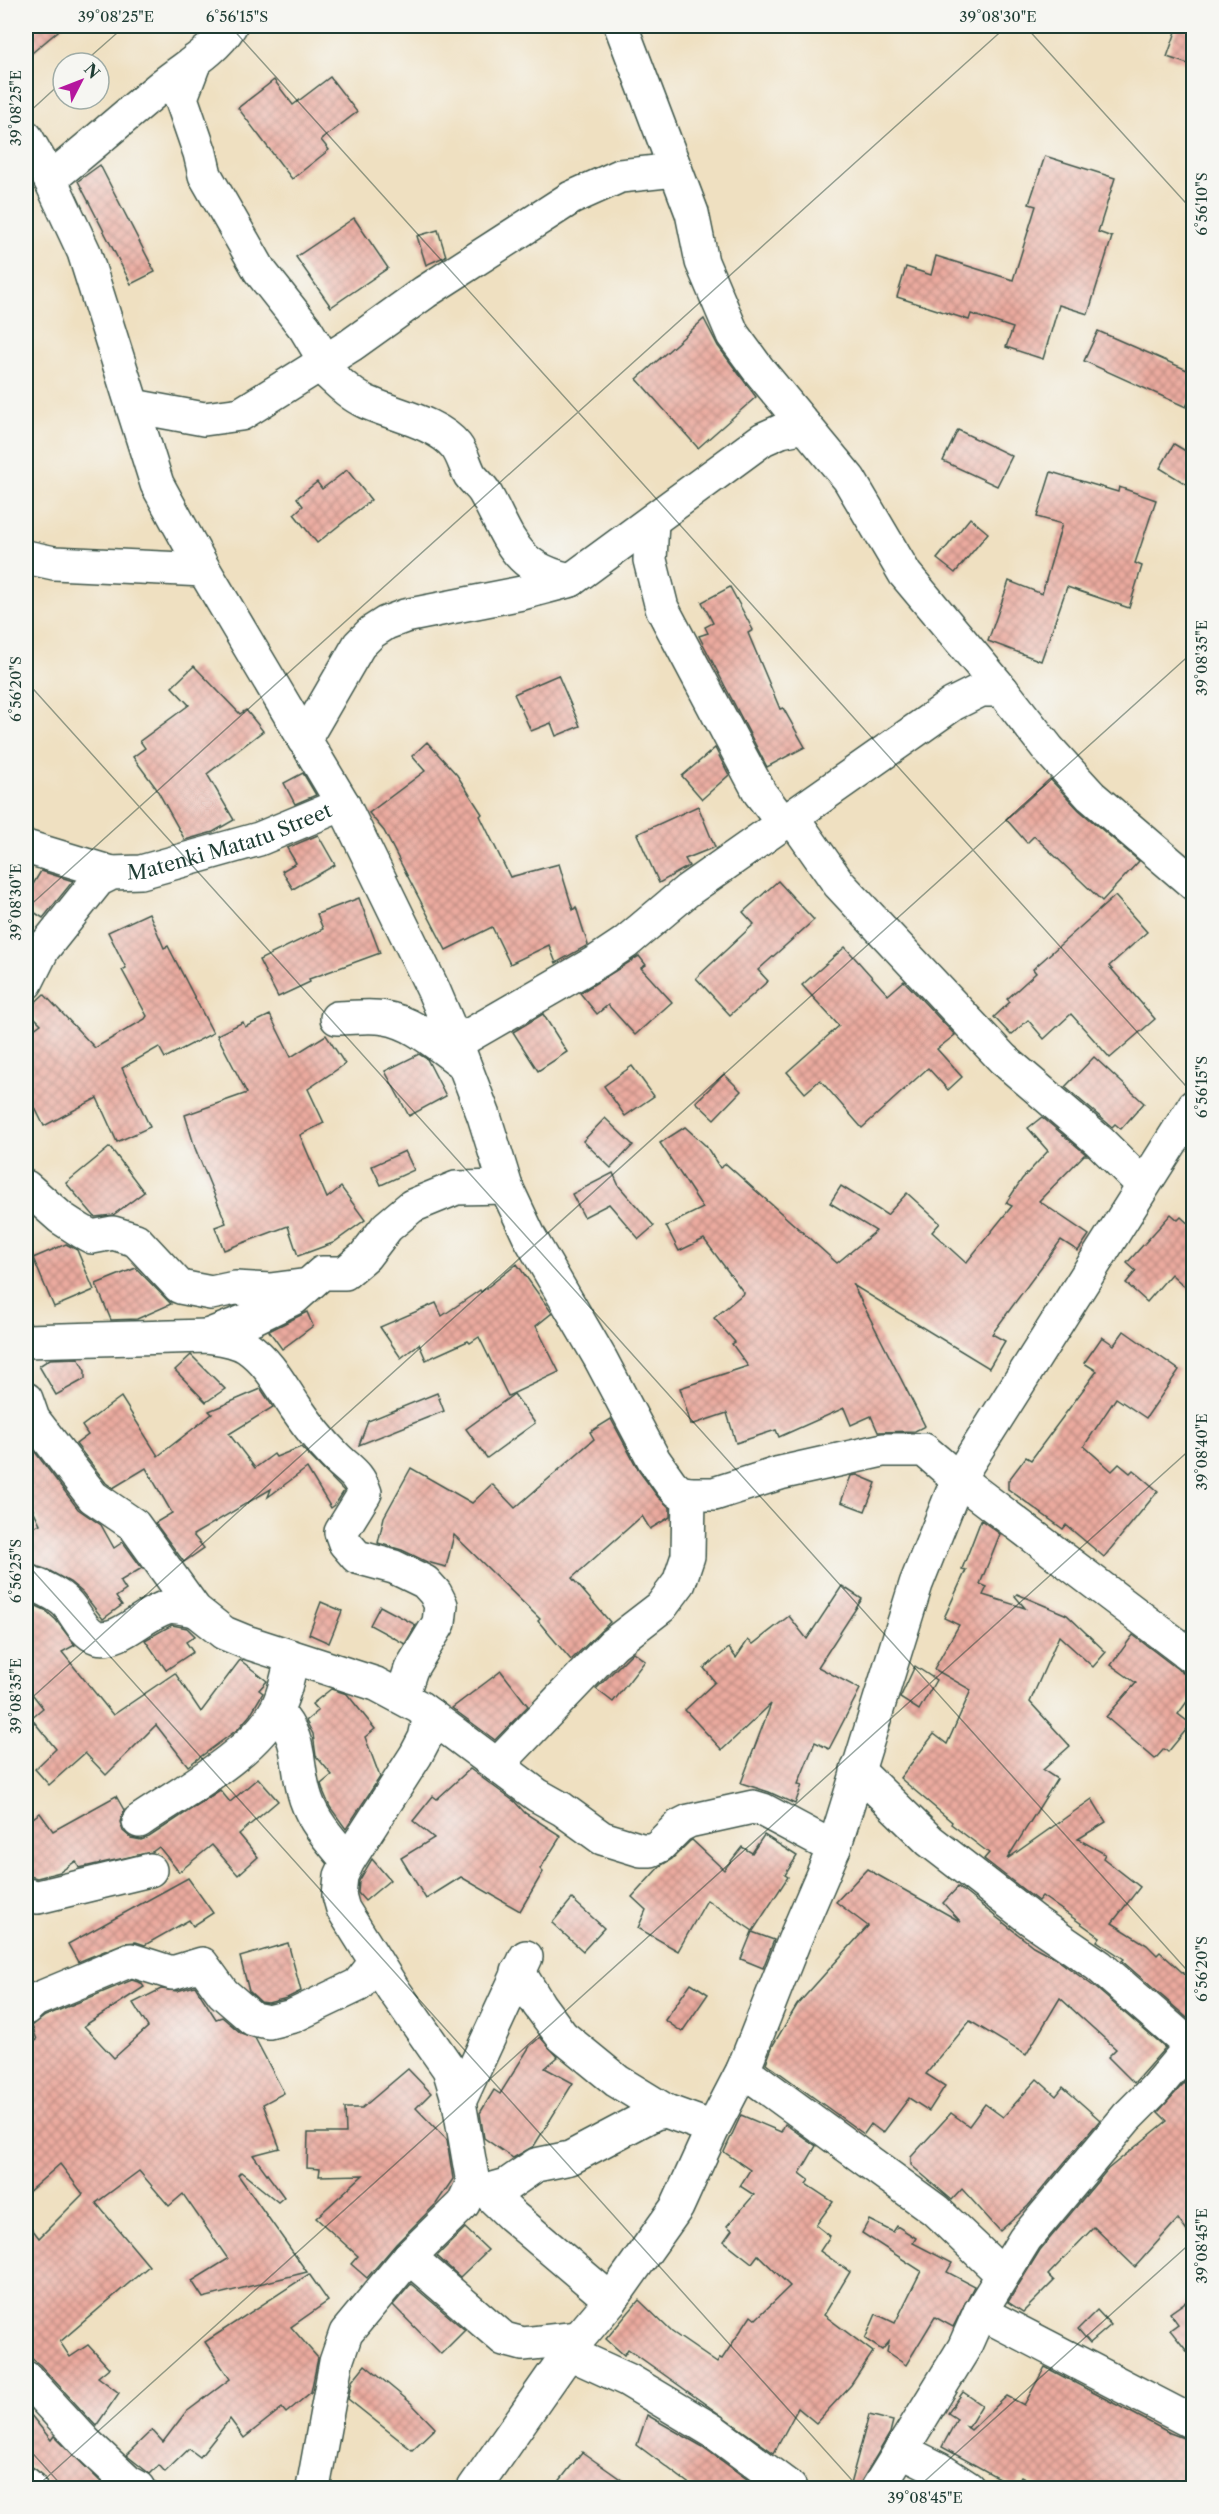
<svg xmlns="http://www.w3.org/2000/svg" width="1219" height="2514" viewBox="0 0 1219 2514" font-family="'Libre Caslon Text',serif">
<defs>
<pattern id="building-cross-hatch" width="8" height="8" patternUnits="userSpaceOnUse" patternTransform="scale(1.5)"><rect width="8" height="8" fill="#ebaa9f"/><path d="M0 0l8 8M0 8l8-8" fill="none" stroke="#be8c82"/></pattern>
</defs>
<rect width="100%" height="100%" fill="#f6f6f2"/>
<filter id="ink" filterUnits="userSpaceOnUse"><feTurbulence type="fractalNoise" baseFrequency=".0167" numOctaves="2"/><feDisplacementMap in="SourceGraphic" scale="12" xChannelSelector="R" yChannelSelector="G"/><feConvolveMatrix kernelMatrix="1 2 1 2 8 2 1 2 1" color-interpolation-filters="sRGB"/></filter>
<filter id="wash" filterUnits="userSpaceOnUse"><feTurbulence type="fractalNoise" baseFrequency=".008" numOctaves="4" result="noise"/><feDisplacementMap in="SourceGraphic" scale="24" xChannelSelector="R" yChannelSelector="G"/><feGaussianBlur stdDeviation="1.35" result="paint"/><feColorMatrix in="noise" values="0 0 0 0 0 0 0 0 0 0 0 0 0 0 0 0 0 1.4 0 .05"/><feComposite in="paint" operator="in"/></filter>
<g filter="url(#wash)">
<rect width="100%" height="100%" fill="#efe0c1"/>
<g id="blocks">
<g fill="url(#building-cross-hatch)">
<path d="M26 26H64L26 58Z"/>
<path d="M1178 26H1194V66L1167 57Z"/>
<path d="M330 77 357 112 321 140 329 150 292 179 238 108 274 80 293 105Z"/>
<path d="M1045 156 1115 178 1098 232 1112 237 1088 314 1059 305 1043 359 1006 347 1013 328 971 314 969 320 897 297 906 267 931 275 936 256 1013 280 1036 206 1029 204Z"/>
<path d="M100 165 155 272 131 284 78 181Z"/>
<path d="M354 218 388 268 331 307 296 257Z"/>
<path d="M438 230 446 256 426 265 417 236Z"/>
<path d="M704 319 718 346 756 397 698 448 637 379Z"/>
<path d="M1098 331 1194 373V390L1186 407 1084 361Z"/>
<path d="M958 430 1012 456 997 486 943 461Z"/>
<path d="M1174 444 1194 456V489L1160 468Z"/>
<path d="M347 470 371 500 317 543 294 514 303 506 297 498 317 482 322 489Z"/>
<path d="M1051 472 1118 492 1119 487 1156 500 1135 563 1142 566 1129 608 1067 587 1041 661 988 641 1009 581 1042 594 1062 524 1037 517Z"/>
<path d="M970 518 988 533 955 573 937 559Z"/>
<path d="M730 587 753 630 748 633 780 709 783 708 805 747 767 767 699 636 708 633 705 627 713 623 702 602Z"/>
<path d="M194 666 240 714 246 710 263 731 207 774 234 820 213 832 185 840 156 788 133 757 145 748 140 741 189 705 172 687Z"/>
<path d="M558 675 580 726 556 736 551 723 531 731 514 694Z"/>
<path d="M427 742 457 775 482 814 480 816 510 877 559 864 573 910 576 907 588 945 556 963 549 945 510 964 492 927 446 950 384 831 369 813 425 771 412 756Z"/>
<path d="M715 748 729 775 702 799 682 776Z"/>
<path d="M303 773 316 795 295 804 284 783Z"/>
<path d="M1050 779 1079 810 1139 861 1102 901 1034 836 1027 843 1006 819Z"/>
<path d="M698 806 715 847 685 859 689 866 659 883 637 834Z"/>
<path d="M318 835 335 865 293 889 282 871 296 863 287 848Z"/>
<path d="M41 871 73 881 43 918 26 907V896Z"/>
<path d="M778 881 814 920 758 970 768 981 730 1015 696 978 754 924 743 912Z"/>
<path d="M1115 896 1147 932 1109 966 1155 1019 1110 1058 1071 1014 1044 1039 1028 1020 1011 1035 994 1017 1010 1002 1007 999 1036 973 1033 969Z"/>
<path d="M359 898 380 953 309 979 310 982 278 997 259 960 323 929 317 914Z"/>
<path d="M149 913 164 948 168 946 213 1033 165 1058 159 1047 122 1068 150 1127 117 1142 97 1098 44 1126 34 1106 26 1113V1035L41 1024 27 1010 44 994 95 1048 145 1019 147 1016 122 970 126 968 108 932Z"/>
<path d="M845 947 888 995 904 981 955 1035 937 1049 962 1077 948 1090 928 1068 862 1128 820 1080 805 1093 787 1072 839 1026 802 985Z"/>
<path d="M639 956 646 965 641 968 672 1002 635 1035 608 1005 597 1014 580 993Z"/>
<path d="M543 1014 567 1052 538 1071 513 1032Z"/>
<path d="M270 1015 291 1057 326 1035 345 1064 308 1089 324 1123 300 1135 327 1198 341 1187 365 1220 333 1243 298 1256 288 1226 224 1250 215 1227 226 1223 195 1148 185 1115 247 1093 217 1035 243 1022 245 1027Z"/>
<path d="M419 1054 427 1059 446 1096 409 1116 385 1071Z"/>
<path d="M1094 1057 1144 1103 1121 1129 1115 1124 1112 1127 1065 1087Z"/>
<path d="M632 1066 654 1096 625 1116 604 1086Z"/>
<path d="M724 1074 741 1091 714 1119 696 1102Z"/>
<path d="M1042 1117 1087 1155H1084L1039 1201 1089 1235 1078 1251 1061 1240 992 1334 1005 1341 989 1368 853 1285 925 1426 915 1431 878 1432 871 1416 851 1425 844 1408 779 1437 776 1430 736 1443 727 1413 691 1425 680 1388 748 1366 732 1344 735 1342 714 1318 744 1293 704 1239 679 1251 666 1226 703 1208 660 1143 685 1127 706 1146 720 1168 726 1164 837 1263 876 1231 830 1203 841 1186 887 1215 907 1193 940 1223 932 1232 966 1263 1012 1206 1006 1203 1022 1179 1048 1151 1028 1128Z"/>
<path d="M605 1118 633 1145 611 1168 583 1141Z"/>
<path d="M110 1147 144 1192 113 1215 95 1217 66 1183Z"/>
<path d="M405 1151 414 1170 381 1185 372 1166Z"/>
<path d="M613 1173 619 1186 654 1226 639 1239 609 1204 584 1217 572 1194Z"/>
<path d="M1171 1214 1178 1220 1181 1217 1194 1229V1295L1171 1274 1147 1302 1126 1283 1136 1271 1127 1263Z"/>
<path d="M66 1244 77 1250 94 1290 54 1307 33 1258Z"/>
<path d="M517 1264 552 1313 536 1326 559 1372 508 1396 479 1337 470 1343 468 1341 426 1360 419 1344 401 1358 380 1327 436 1303 442 1316 480 1290 481 1292Z"/>
<path d="M136 1268 171 1304 137 1319 111 1320 96 1284Z"/>
<path d="M307 1312 313 1326 282 1349 269 1331Z"/>
<path d="M1124 1331 1179 1370 1146 1418 1116 1398 1084 1446 1112 1471 1119 1464 1130 1473 1133 1470 1158 1491 1104 1557 1066 1525 1063 1529 1008 1489V1481L1026 1457 1031 1460 1097 1371 1084 1363 1102 1337 1114 1345Z"/>
<path d="M191 1355 225 1389 206 1402 175 1370Z"/>
<path d="M78 1358 85 1371V1379L56 1395 39 1366 50 1359Z"/>
<path d="M261 1389 273 1407 229 1434 255 1468 274 1454 276 1457 301 1447 344 1491 335 1505 331 1508 307 1468 268 1497 271 1489 193 1535 204 1548 184 1562 155 1523 172 1513 146 1468 113 1488 106 1483 76 1444 88 1435 82 1426 121 1397 158 1456 212 1414 209 1411Z"/>
<path d="M437 1393 444 1411 359 1445 368 1421Z"/>
<path d="M514 1394 535 1423 487 1458 466 1429Z"/>
<path d="M611 1419 639 1471 658 1497 670 1508V1517L650 1529 642 1516 572 1578 610 1622 571 1660 538 1621 540 1619 454 1535 446 1567 427 1562 402 1550 378 1543 384 1517 411 1468 472 1503 492 1484 515 1508 594 1439 590 1432Z"/>
<path d="M26 1440 78 1509 101 1525 114 1548 123 1542 142 1568 120 1581 126 1590 116 1597 122 1605 103 1619 82 1592 70 1582 48 1570 26 1563V1531L40 1524 26 1495Z"/>
<path d="M857 1475 876 1483 865 1511 841 1502 851 1476Z"/>
<path d="M981 1520 1000 1534 980 1584 987 1587 983 1595 1025 1608 1015 1596 1017 1594 1067 1615 1106 1652 1093 1667 1059 1636 1030 1702 1070 1746 1043 1770 1057 1779 1007 1859 1092 1799 1106 1822 1078 1839 1105 1854 1103 1858 1140 1887 1112 1923 1147 1945 1157 1955 1160 1952 1194 1983V2024L1122 1961 1124 1959 1097 1941 1100 1937 1042 1896 1038 1901 984 1859 989 1853 951 1824 952 1822 900 1778 934 1734 947 1744 971 1690 934 1669 959 1625 944 1618 966 1570 962 1569Z"/>
<path d="M842 1586 862 1599 818 1667 860 1689 829 1749 815 1742 798 1784 802 1785 795 1804 769 1792 741 1783 771 1704 722 1750 685 1710 715 1682 704 1668 729 1648 736 1658 748 1640 753 1644 789 1616 807 1639Z"/>
<path d="M26 1601 45 1610 56 1620 75 1645 62 1652 113 1715 175 1673 201 1712 240 1660 267 1681 259 1690 263 1693 250 1715 238 1729 188 1766 156 1725 106 1775 85 1753 49 1785 35 1769 56 1749 31 1718 43 1708 26 1686Z"/>
<path d="M321 1602 342 1611 329 1643 309 1634Z"/>
<path d="M380 1606 416 1625 405 1644 370 1625Z"/>
<path d="M172 1625 187 1628 195 1636 186 1642 193 1652 166 1670 145 1640Z"/>
<path d="M1133 1635 1183 1673 1194 1676V1692L1178 1714 1191 1724 1168 1752 1164 1749 1155 1759 1106 1717 1136 1683 1111 1665Z"/>
<path d="M633 1652 645 1661 613 1702 596 1689Z"/>
<path d="M915 1666 936 1680 919 1710 900 1698Z"/>
<path d="M501 1671 528 1706 495 1740 452 1708Z"/>
<path d="M331 1689 347 1694 375 1729 365 1737 380 1777 346 1829 330 1807 324 1793 321 1784 332 1775 316 1756 313 1734 306 1721 318 1711 312 1704Z"/>
<path d="M470 1769 515 1802 525 1813 561 1836 540 1869 543 1872 520 1911 461 1877 426 1899 401 1858 434 1838 413 1821 433 1796 437 1799Z"/>
<path d="M258 1778 278 1801 239 1834 258 1857 238 1875 212 1845 179 1872 159 1847 152 1852 79 1868 76 1861 60 1872 37 1878 26 1875V1823L40 1813 53 1831 116 1796 124 1810 120 1822 123 1831 131 1838 141 1840 149 1837 220 1790 230 1802Z"/>
<path d="M764 1835 797 1856 785 1875 788 1877 753 1931 707 1900 678 1951 638 1928 646 1910 632 1897 660 1866 672 1859 690 1841 692 1840 724 1870 742 1847 752 1853Z"/>
<path d="M372 1859 390 1880 365 1901 358 1893 359 1881Z"/>
<path d="M867 1869 961 1922 943 1903 958 1887 1033 1946 1055 1958 1096 1988 1165 2048 1134 2083 1108 2057 1116 2049 1060 1998 1026 2055 970 2021 926 2074 945 2086 929 2111 909 2098 883 2133 871 2124 864 2134 766 2063 773 2045 797 2005 868 1926 836 1902Z"/>
<path d="M188 1878 213 1913 193 1926 189 1920 145 1945 136 1942 124 1943 78 1962 68 1944Z"/>
<path d="M572 1899 604 1928 583 1951 552 1923Z"/>
<path d="M752 1932 774 1940 763 1968 741 1959Z"/>
<path d="M288 1943 301 1991 287 1998 268 2003 261 2002 249 1991 240 1957Z"/>
<path d="M132 1980 141 1983 144 1987 84 2026 114 2058 148 2027 133 2003 161 1989 177 1991 195 1986 216 2019 222 2017 241 2033 255 2038 284 2093 263 2104 280 2148 253 2155 284 2197 278 2202 241 2172 238 2175 307 2272 203 2298 192 2281 228 2259 183 2194 169 2206 139 2171 96 2203 149 2266 60 2342 70 2357 88 2345 109 2368 98 2377 119 2393 96 2426 40 2365 26 2354V2221L39 2238 83 2194 60 2164 26 2194V2048L37 2040 32 2026 45 2016Z"/>
<path d="M691 1983 708 1994 682 2032 665 2020Z"/>
<path d="M540 2037 558 2057 545 2068 573 2083 534 2146 513 2158 484 2138 480 2113 494 2090 500 2094 530 2046Z"/>
<path d="M408 2069 431 2093 416 2108 447 2140 453 2179 436 2204 396 2244 367 2278 351 2264 358 2256 316 2218 363 2175 319 2176 320 2169 307 2168 308 2133H346L345 2108H362Z"/>
<path d="M1194 2072V2241L1178 2219 1135 2267 1094 2227 1048 2275 1054 2281 1023 2312 1008 2302 1040 2250 1108 2169 1167 2121 1158 2112Z"/>
<path d="M1037 2079 1056 2096 1063 2087 1100 2120 1028 2206 1000 2231 962 2189 952 2200 911 2165V2157L951 2113 969 2126 985 2104 1003 2117Z"/>
<path d="M741 2115 781 2132 785 2124 816 2146 800 2173 809 2180 806 2184 833 2202 816 2225 830 2236 820 2251 850 2272 824 2315 873 2352 851 2385 816 2423 798 2408 774 2453 628 2349 624 2355 606 2339 639 2300 672 2332 717 2363 720 2358 722 2359 751 2315 756 2319 790 2286 758 2255 752 2263 724 2241 732 2230 727 2226 754 2195 740 2186 750 2170 724 2152Z"/>
<path d="M869 2220 893 2232 897 2226 916 2238 913 2243 952 2263 947 2272 974 2286 953 2327 935 2317 906 2365 887 2352 889 2342 882 2350 865 2339 876 2314 895 2323 921 2271 862 2233Z"/>
<path d="M465 2228 488 2250 460 2277 437 2256Z"/>
<path d="M309 2274 328 2301 291 2327 318 2358 311 2392 286 2413 282 2408 244 2438 230 2419 200 2457 189 2449 165 2472 159 2465 150 2474 126 2455 152 2430 163 2442 185 2413 230 2379 205 2342Z"/>
<path d="M411 2284 465 2330 441 2354 393 2305Z"/>
<path d="M1194 2296V2360L1170 2330 1178 2324 1170 2313Z"/>
<path d="M1097 2310 1111 2325 1090 2343 1078 2329Z"/>
<path d="M365 2365 411 2403 435 2428 412 2450 348 2399 352 2381Z"/>
<path d="M1045 2367 1170 2433 1194 2442V2488H1043L1021 2476 1015 2487 942 2447 957 2419 948 2413 963 2392 982 2405 968 2428 965 2425 971 2430 1007 2396 1024 2405Z"/>
<path d="M26 2409 51 2440 54 2436 107 2488H48L43 2475 31 2466H26Z"/>
<path d="M647 2415 703 2447 759 2488H695L637 2445Z"/>
<path d="M869 2415 893 2421 890 2433 861 2482 856 2488H849Z"/>
<path d="M582 2452 633 2488H554Z"/>
</g>
</g>
</g>
<g filter="url(#ink)">
<use href="#blocks" fill-opacity="0" stroke="#3e5549" stroke-width="1.5"/>
<g fill="none" stroke-linecap="round" stroke-linejoin="round">
<g stroke="#3e5549" stroke-width="36">
<g id="minor">
<path d="M621 26 692 213 702 262 733 335 758 369 849 479 905 574 1002 690 1049 750 1091 796 1194 884"/>
<path d="M195 61 181 98 200 153 205 175 260 271 305 328 325 361"/>
<path d="M26 137 50 179 84 252 157 484 204 570 343 804 433 989 456 1043 484 1116 506 1187 529 1236 600 1358 654 1460 671 1484 679 1492 689 1494H714L780 1473 883 1450H924L958 1479 1194 1658"/>
<path d="M50 179C89 148 126 115 164 84 188 65 214 51 230 26"/>
<path d="M319 365C334 378 348 394 366 402 392 414 438 423 456 446 463 455 465 466 470 475 475 482 481 486 485 493 510 538 513 568 571 580"/>
<path d="M133 406 204 419 241 414 351 345 425 292 571 198 620 176 675 170"/>
<path d="M652 521 650 560 662 608 760 793 783 823"/>
<path d="M26 557 54 563 204 570"/>
<path d="M304 740 359 645 372 632 386 623 405 616 522 593 571 580 763 439 781 431 805 426"/>
<path d="M792 817 839 884 1003 1059 1099 1141 1143 1185"/>
<path d="M26 847 112 873"/>
<path id="s1" d="M26 983 43 949 98 880 112 873 141 872 259 839 343 804"/>
<path d="M337 1018C353 1018 370 1015 385 1018 416 1023 438 1046 463 1063"/>
<path d="M456 1043 598 961 625 943 688 890 953 704 981 690H1002"/>
<path d="M26 1187 61 1218 81 1231 92 1237 113 1233 136 1240 180 1287 211 1293 235 1288 270 1290 301 1286"/>
<path d="M207 1336 253 1318 294 1298 322 1273H345L365 1256 387 1227 412 1206 456 1188 506 1187"/>
<path d="M26 1341 207 1336C220 1338 235 1339 247 1347 269 1362 281 1386 296 1408 307 1424 320 1441 334 1455 348 1470 358 1472 365 1493L341 1532 345 1543 357 1557 394 1567 425 1582 435 1593 441 1605 439 1623 411 1669 402 1696"/>
<path d="M26 1399 33 1419 93 1497 134 1525 195 1610 224 1633 246 1642 376 1684 419 1707 537 1795 562 1809 602 1838 641 1850H651L659 1846 679 1826 689 1821 753 1807 763 1810 834 1848"/>
<path d="M26 1581C39 1586 52 1591 63 1600 75 1609 81 1632 97 1637 120 1643 144 1613 167 1607 175 1605 187 1609 195 1610"/>
<path d="M276 1711C304 1741 294 1763 306 1799 314 1823 332 1842 348 1861"/>
<path d="M497 1765 613 1644 661 1607 679 1583 688 1556 689 1494"/>
<path d="M857 1770 930 1841 1032 1920 1099 1966 1194 2049"/>
<path d="M139 1821C180 1793 253 1754 276 1710 285 1694 288 1675 292 1657"/>
<path d="M26 1895 38 1897 150 1870"/>
<path d="M518 1971 539 2005 562 2036 617 2081 666 2111 713 2128"/>
<path d="M26 2008 35 2000 131 1960 172 1973 202 1964 223 1993 253 2019 269 2022 293 2016 358 1985 376 1962"/>
<path d="M743 2070 935 2210 1002 2274"/>
<path d="M459 2102 526 1957"/>
<path d="M473 2183 486 2191 512 2216 611 2300"/>
<path d="M486 2191 507 2185 536 2165 570 2158 655 2113 666 2111"/>
<path d="M409 2257 504 2339 523 2344 579 2338"/>
<path d="M980 2312 1194 2423"/>
<path d="M569 2353 628 2380 713 2431 790 2488"/>
<path d="M26 2378 85 2442 128 2482 139 2488"/>
<path d="M901 2450 939 2469 968 2488"/>
<path d="M26 2484 30 2488"/>
<path d="M313 2488 336 2362 346 2333 409 2257 463 2204 473 2183 459 2102 449 2069 393 1989 343 1909 339 1895 341 1876 348 1861 416 1755 425 1738 430 1715"/>
<path d="M474 2488 579 2338 611 2300 677 2207 713 2128 743 2070 794 1941 834 1848 916 1584 958 1479 1194 1106"/>
<path d="M878 2488 964 2348 980 2312 1025 2239 1127 2117 1154 2090 1191 2046"/>
</g>
</g>
<use href="#minor" stroke="#fff" stroke-width="33"/>
</g>
</g>
<path fill="none" stroke="#1f3d34" stroke-width="1.5" stroke-opacity="0.45" d="M230 26 1194 1095M1025 26 1194 212M83 63 125 26M26 115 63 81M26 681 1194 1978M26 909 1007 26M26 1563 859 2488M26 1703 1194 651M26 2446 64 2488M35 2488 1194 1446M917 2488 1194 2240"/>
<g text-anchor="middle" dominant-baseline="central" stroke-width="6" stroke-linejoin="round" paint-order="stroke">
<g font-size="20" fill="#1f3d34" stroke="#f6f6f2">
<text stroke="none"><textPath href="#s1" startOffset="264">Matenki Matatu Street</textPath></text>
</g>
</g>
<rect width="1219" height="2514" fill="none" stroke="#f6f6f2" stroke-width="66"/>
<g transform="translate(81 81) rotate(48)"><circle r="28" fill="#f6f6f2" stroke="#a0aca6" stroke-width="1.5"/>
<path d="M0-4.5L10 22L0 15L-10 22Z" fill="#b5179e"/>
<text y="-9" font-size="16" font-weight="bold" text-anchor="middle" fill="#1f3d34">N</text>
</g>
<rect x="33" y="33" width="1153" height="2448" fill="none" stroke="#1f3d34" stroke-width="2"/>
<g font-size="15" text-anchor="middle" fill="#1f3d34">
<text x="116" y="22">39°08'25"E</text>
<text x="237" y="22">6°56'15"S</text>
<text x="998" y="22">39°08'30"E</text>
<text transform="translate(16 108) rotate(-90)" y="5">39°08'25"E</text>
<text transform="translate(1202 204) rotate(-90)" y="5">6°56'10"S</text>
<text transform="translate(1202 658) rotate(-90)" y="5">39°08'35"E</text>
<text transform="translate(16 689) rotate(-90)" y="5">6°56'20"S</text>
<text transform="translate(16 902) rotate(-90)" y="5">39°08'30"E</text>
<text transform="translate(1202 1087) rotate(-90)" y="5">6°56'15"S</text>
<text transform="translate(1202 1452) rotate(-90)" y="5">39°08'40"E</text>
<text transform="translate(16 1571) rotate(-90)" y="5">6°56'25"S</text>
<text transform="translate(16 1696) rotate(-90)" y="5">39°08'35"E</text>
<text transform="translate(1202 1969) rotate(-90)" y="5">6°56'20"S</text>
<text transform="translate(1202 2246) rotate(-90)" y="5">39°08'45"E</text>
<text x="925" y="2503">39°08'45"E</text>
</g>
</svg>
